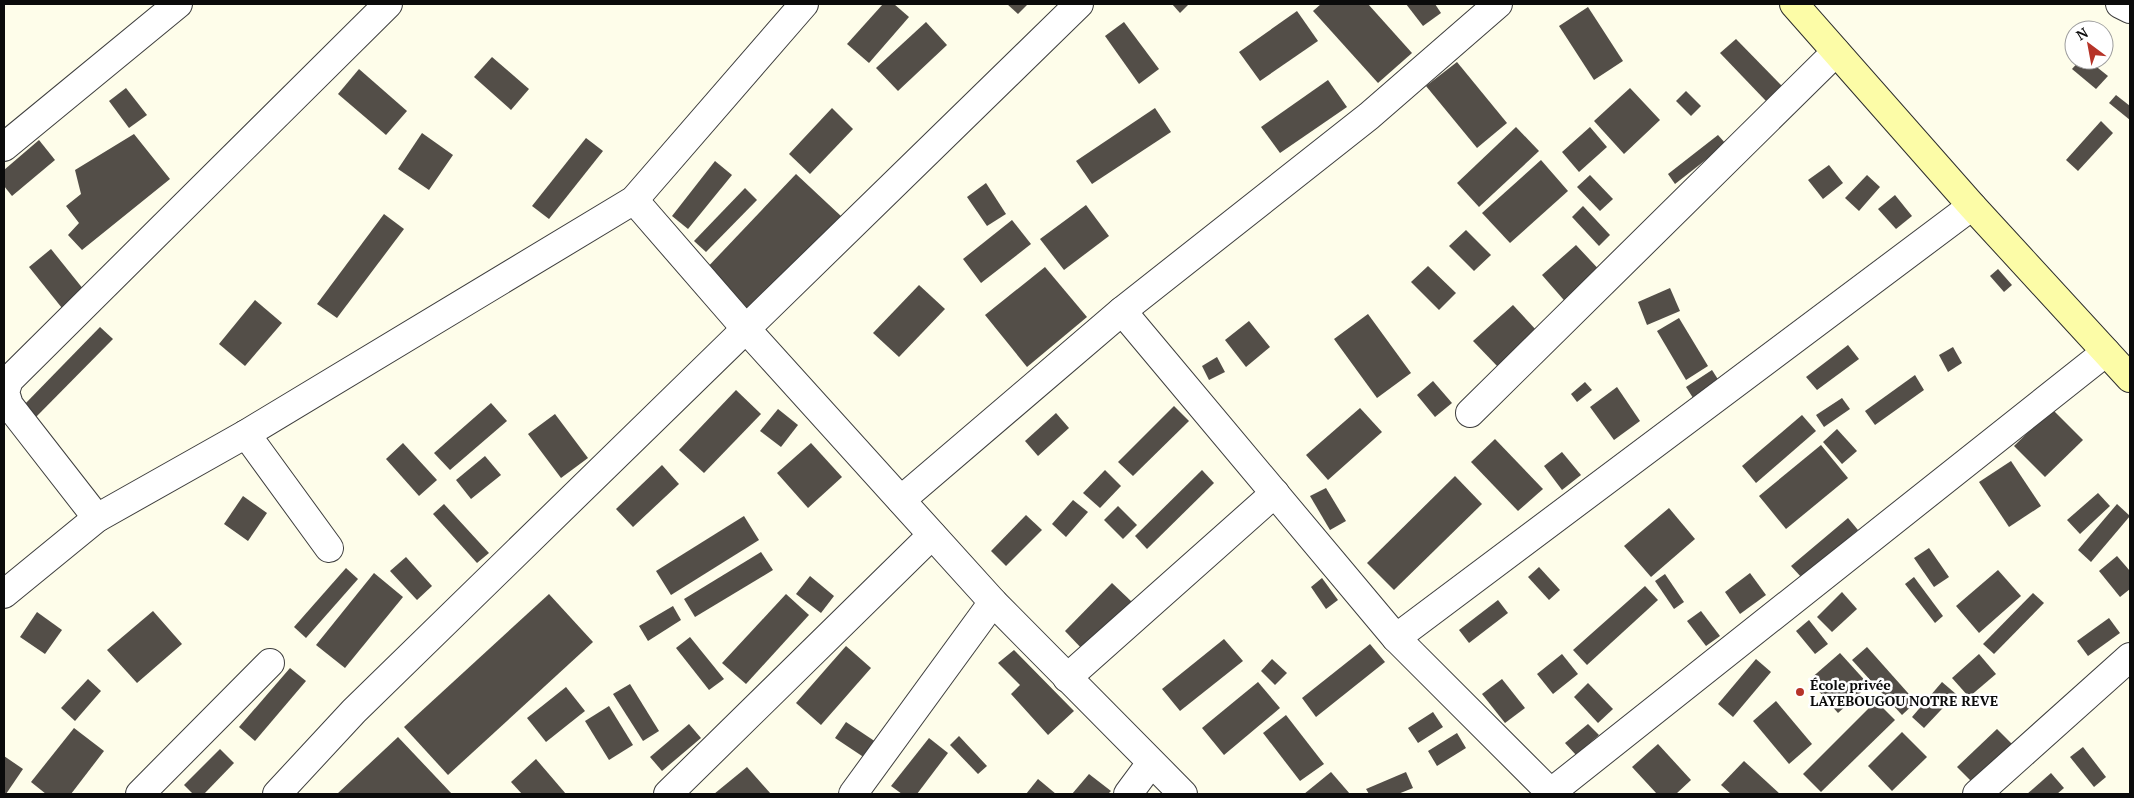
<svg xmlns="http://www.w3.org/2000/svg" width="2134" height="798" viewBox="0 0 2134 798" font-family="'PT Serif',serif">
<rect width="100%" height="100%" fill="#fefdea"/>
<g fill="#534e48">
<path d="M883 4H894L909 17 869 63 847 44Z"/>
<path d="M1007 4H1028L1018 14Z"/>
<path d="M1172 4H1189L1180 13Z"/>
<path d="M1321 4H1368L1412 53 1378 83 1313 11Z"/>
<path d="M1406 4H1435L1441 13 1423 26Z"/>
<path d="M1588 7 1623 61 1594 80 1559 26Z"/>
<path d="M1297 11 1318 41 1260 81 1239 52Z"/>
<path d="M926 22 947 45 898 91 876 68Z"/>
<path d="M1124 22 1159 69 1139 84 1105 36Z"/>
<path d="M1736 39 1782 86 1766 101 1720 53Z"/>
<path d="M492 57 529 89 511 110 474 77Z"/>
<path d="M2080 60H2088L2108 76 2096 89 2072 69Z"/>
<path d="M1457 62 1507 123 1477 148 1426 86Z"/>
<path d="M359 69 407 111 386 135 338 94Z"/>
<path d="M1328 80 1347 107 1280 153 1261 127Z"/>
<path d="M126 88 147 115 129 128 109 101Z"/>
<path d="M1630 88 1660 120 1624 154 1594 121Z"/>
<path d="M1686 91 1701 106 1691 116 1676 101Z"/>
<path d="M2116 95 2130 106V120L2109 103Z"/>
<path d="M832 108 853 129 810 174 789 154Z"/>
<path d="M1155 108 1171 132 1092 184 1076 161Z"/>
<path d="M2101 121 2113 133 2078 171 2066 160Z"/>
<path d="M1516 127 1539 151 1479 207 1457 183Z"/>
<path d="M1590 127 1607 147 1579 172 1562 152Z"/>
<path d="M422 133 453 155 429 190 398 169Z"/>
<path d="M134 134 170 179 82 250 68 235 79 223 66 206 81 194 75 170Z"/>
<path d="M1718 135 1726 144 1675 184 1668 174Z"/>
<path d="M586 138 603 151 549 219 532 206Z"/>
<path d="M39 140 55 160 12 196 4 186V170Z"/>
<path d="M1541 160 1568 191 1510 243 1482 213Z"/>
<path d="M715 161 732 175 688 229 672 216Z"/>
<path d="M1829 165 1843 183 1823 199 1808 180Z"/>
<path d="M796 174 842 217 750 316 703 272Z"/>
<path d="M1590 175 1613 199 1600 211 1577 187Z"/>
<path d="M1867 175 1880 187 1859 211 1845 198Z"/>
<path d="M986 183 1006 214 987 226 967 197Z"/>
<path d="M745 188 757 200 706 252 694 241Z"/>
<path d="M1895 195 1912 216 1896 229 1878 209Z"/>
<path d="M1086 205 1109 236 1064 270 1040 239Z"/>
<path d="M1583 206 1610 235 1599 246 1572 217Z"/>
<path d="M384 214 404 229 337 318 317 304Z"/>
<path d="M1012 220 1031 244 981 283 963 259Z"/>
<path d="M1466 230 1491 255 1474 271 1449 246Z"/>
<path d="M1576 245 1605 276 1570 307 1542 275Z"/>
<path d="M51 249 88 295 66 313 29 267Z"/>
<path d="M1428 266 1456 293 1439 310 1411 282Z"/>
<path d="M1045 267 1087 317 1027 367 985 315Z"/>
<path d="M1998 269 2012 285 2004 292 1990 276Z"/>
<path d="M919 285 945 309 899 357 873 333Z"/>
<path d="M1670 288 1680 311 1647 325 1638 302Z"/>
<path d="M255 300 282 323 245 366 219 344Z"/>
<path d="M1513 305 1538 332 1499 368 1473 341Z"/>
<path d="M1368 314 1411 373 1377 398 1334 339Z"/>
<path d="M1679 318 1708 366 1686 380 1657 331Z"/>
<path d="M1249 321 1270 347 1246 367 1225 340Z"/>
<path d="M100 327 113 339 35 418 23 406Z"/>
<path d="M1848 345 1859 359 1817 390 1806 377Z"/>
<path d="M1953 347 1962 363 1948 372 1939 355Z"/>
<path d="M1217 357 1225 372 1209 380 1202 366Z"/>
<path d="M1712 370 1721 384 1695 401 1686 387Z"/>
<path d="M1915 375 1924 390 1875 425 1865 411Z"/>
<path d="M1433 381 1452 403 1435 417 1417 395Z"/>
<path d="M1585 382 1592 390 1577 402 1571 394Z"/>
<path d="M1617 387 1640 421 1614 440 1590 407Z"/>
<path d="M736 390 761 414 704 473 679 450Z"/>
<path d="M1842 398 1850 409 1824 427 1816 415Z"/>
<path d="M491 403 507 421 450 470 434 453Z"/>
<path d="M1174 406 1189 421 1133 476 1118 462Z"/>
<path d="M1360 408 1382 432 1328 480 1306 455Z"/>
<path d="M778 409 798 425 781 447 760 431Z"/>
<path d="M2052 409 2083 440 2045 477 2014 446Z"/>
<path d="M1056 413 1069 428 1038 456 1025 441Z"/>
<path d="M555 414 588 458 561 478 528 434Z"/>
<path d="M1802 415 1816 431 1756 483 1742 466Z"/>
<path d="M1837 429 1857 451 1842 464 1823 442Z"/>
<path d="M1495 439 1543 489 1518 511 1471 462Z"/>
<path d="M403 443 437 480 419 496 386 459Z"/>
<path d="M811 443 842 477 808 508 777 473Z"/>
<path d="M1821 445 1848 478 1786 529 1759 496Z"/>
<path d="M1562 452 1581 475 1562 490 1544 466Z"/>
<path d="M485 456 501 475 471 499 456 480Z"/>
<path d="M2011 461 2041 506 2009 527 1979 482Z"/>
<path d="M662 465 679 484 633 527 616 509Z"/>
<path d="M1105 470 1121 486 1100 508 1083 493Z"/>
<path d="M1202 470 1214 483 1147 549 1135 536Z"/>
<path d="M1455 476 1482 504 1394 590 1367 563Z"/>
<path d="M1326 488 1346 521 1330 530 1310 496Z"/>
<path d="M2098 493 2110 506 2080 534 2067 520Z"/>
<path d="M243 496 267 513 248 541 224 524Z"/>
<path d="M1073 500 1088 512 1066 537 1052 524Z"/>
<path d="M444 504 489 553 477 563 433 514Z"/>
<path d="M2117 504 2130 516 2091 562 2078 550Z"/>
<path d="M1118 506 1137 525 1123 539 1104 520Z"/>
<path d="M1669 508 1695 539 1651 577 1624 546Z"/>
<path d="M1026 515 1042 530 1006 566 991 551Z"/>
<path d="M744 516 759 540 671 595 656 571Z"/>
<path d="M1848 518 1858 530 1802 578 1791 566Z"/>
<path d="M1929 548 1949 577 1934 587 1914 558Z"/>
<path d="M761 552 773 570 695 617 684 599Z"/>
<path d="M2117 556 2130 571V589L2120 597 2099 571Z"/>
<path d="M406 557 432 586 417 600 390 571Z"/>
<path d="M1539 567 1560 590 1549 600 1528 577Z"/>
<path d="M346 568 358 579 306 638 294 627Z"/>
<path d="M1998 570 2021 596 1979 633 1956 606Z"/>
<path d="M374 573 403 597 345 668 316 645Z"/>
<path d="M1750 573 1766 595 1740 614 1725 592Z"/>
<path d="M1665 574 1684 602 1674 609 1655 581Z"/>
<path d="M810 576 834 596 821 613 796 594Z"/>
<path d="M1914 577 1943 616 1935 623 1905 584Z"/>
<path d="M1322 578 1338 600 1326 609 1311 587Z"/>
<path d="M1112 583 1132 602 1084 651 1065 631Z"/>
<path d="M1645 586 1658 600 1587 665 1573 650Z"/>
<path d="M1842 592 1857 609 1832 632 1817 617Z"/>
<path d="M2033 593 2044 603 1994 654 1983 644Z"/>
<path d="M549 594 593 642 448 775 404 727Z"/>
<path d="M786 594 809 615 746 684 722 663Z"/>
<path d="M1498 600 1508 613 1469 643 1459 630Z"/>
<path d="M673 606 681 620 648 641 639 626Z"/>
<path d="M153 611 182 644 137 683 107 650Z"/>
<path d="M1701 611 1720 636 1706 646 1687 621Z"/>
<path d="M37 612 62 630 45 654 20 637Z"/>
<path d="M2109 618 2120 633 2088 656 2077 641Z"/>
<path d="M1809 620 1828 644 1815 654 1796 631Z"/>
<path d="M690 637 724 679 709 690 676 648Z"/>
<path d="M1224 639 1243 661 1180 711 1162 689Z"/>
<path d="M1370 644 1385 662 1316 717 1302 698Z"/>
<path d="M846 646 871 668 821 725 796 703Z"/>
<path d="M1867 647 1916 702 1902 715 1852 660Z"/>
<path d="M1014 650 1074 711 1048 735 1011 694 1020 685 998 663Z"/>
<path d="M1840 653 1869 685 1838 713 1809 680Z"/>
<path d="M1562 654 1578 674 1553 694 1537 674Z"/>
<path d="M1979 654 1996 674 1969 697 1952 678Z"/>
<path d="M1272 659 1287 673 1275 685 1261 671Z"/>
<path d="M1756 659 1771 672 1733 717 1718 704Z"/>
<path d="M290 668 306 681 255 741 239 727Z"/>
<path d="M88 679 101 691 75 721 61 708Z"/>
<path d="M1502 679 1525 708 1505 723 1482 694Z"/>
<path d="M1258 682 1280 708 1224 755 1202 728Z"/>
<path d="M1942 682 1956 694 1924 728 1912 717Z"/>
<path d="M1588 683 1613 709 1598 723 1574 697Z"/>
<path d="M630 684 659 731 643 741 613 694Z"/>
<path d="M566 687 585 711 546 742 527 718Z"/>
<path d="M1776 701 1812 744 1789 764 1753 721Z"/>
<path d="M1876 701 1895 720 1821 792 1803 774Z"/>
<path d="M609 706 633 745 609 760 585 721Z"/>
<path d="M1433 712 1443 727 1418 743 1408 728Z"/>
<path d="M1286 715 1324 764 1300 781 1263 733Z"/>
<path d="M846 722 876 742 865 758 835 738Z"/>
<path d="M689 724 701 738 662 771 650 757Z"/>
<path d="M1588 724 1599 735 1576 755 1565 743Z"/>
<path d="M74 728 104 751 71 794H46L31 782Z"/>
<path d="M1997 729 2012 744 1972 782 1957 767Z"/>
<path d="M1902 732 1927 757 1892 791 1868 766Z"/>
<path d="M1457 733 1466 748 1437 766 1428 751Z"/>
<path d="M959 736 987 766 978 774 950 745Z"/>
<path d="M398 737 452 794H337Z"/>
<path d="M929 738 948 753 917 794H902L891 786Z"/>
<path d="M1658 744 1691 780 1676 794H1657L1632 767Z"/>
<path d="M2083 747 2106 777 2094 787 2070 757Z"/>
<path d="M220 749 234 763 204 794H193L184 785Z"/>
<path d="M4 756 23 769 6 794H4Z"/>
<path d="M536 759 566 794H522L511 782Z"/>
<path d="M1744 761 1780 794H1731L1721 785Z"/>
<path d="M747 767 771 794H714Z"/>
<path d="M1331 772 1350 794H1304Z"/>
<path d="M1406 772 1413 788 1398 794H1369L1366 789Z"/>
<path d="M2051 773 2064 788 2057 794H2027Z"/>
<path d="M1089 774 1111 791 1108 794H1072Z"/>
<path d="M1038 779 1056 794H1026Z"/>
</g>
<g fill="none" stroke-linecap="round" stroke-linejoin="round">
<g stroke="#3e3e3e" stroke-width="30">
<g id="street">
<path d="M2120 4 2130 9"/>
<path d="M4 147 178 4"/>
<path d="M634 200 746 329 993 602 1183 794"/>
<path d="M1122 311 1396 638 1552 794"/>
<path d="M1470 413 1836 52"/>
<path d="M246 434 329 548"/>
<path d="M901 500 1122 311 1369 116 1498 4"/>
<path d="M97 518 9 405 5 392 9 380 388 4"/>
<path d="M4 594 97 518 246 434 634 200 804 4"/>
<path d="M1396 638 1972 206"/>
<path d="M1067 678 1275 493"/>
<path d="M140 794 270 663"/>
<path d="M277 794 354 711 1079 4"/>
<path d="M668 794 932 535"/>
<path d="M853 794 993 602"/>
<path d="M1128 794 1151 763"/>
<path d="M1549 794 2106 352"/>
<path d="M1977 794 2130 657"/>
</g>
</g>
<g stroke="#2d2d2d" stroke-width="30">
<path id="secondary" d="M1794 4 1972 206 2130 378"/>
</g>
<use href="#street" stroke="#fff" stroke-width="28"/>
<use href="#secondary" stroke="#fcfca7" stroke-width="28"/>
</g>
<circle fill="#b63328" stroke="#fff" stroke-width="2" cx="1800" cy="692" r="5"/>
<g text-anchor="middle" dominant-baseline="central" stroke-width="5" stroke-linejoin="round" paint-order="stroke">
<g font-size="14" font-weight="bold" fill="#0b0b0b" stroke="#fff" text-anchor="start">
<text x="1810" y="684">École privée<tspan x="1810" dy="16">LAYEBOUGOU NOTRE REVE</tspan></text>
</g>
</g>
<rect width="2134" height="798" fill="none" stroke="#0b0b0b" stroke-width="10"/>
<g transform="translate(2089 45) rotate(328)"><circle r="24" fill="#ffffff" stroke="#9d9d9d"/>
<path d="M0-4L9 19L0 12L-9 19Z" fill="#b63328"/>
<text y="-8" font-size="14" font-weight="bold" text-anchor="middle" fill="#0b0b0b">N</text>
</g>
</svg>
